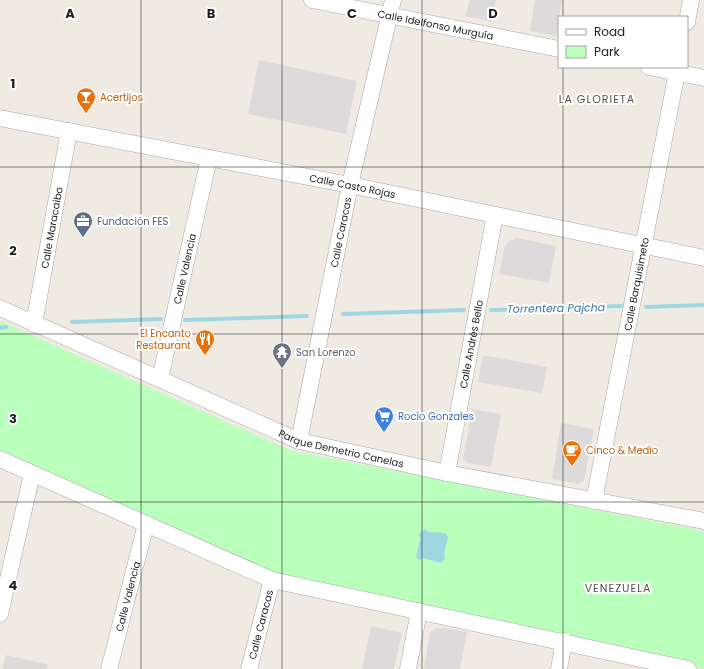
<svg xmlns="http://www.w3.org/2000/svg" width="704" height="669" viewBox="0 0 704 669" font-family="Poppins,sans-serif">
<rect width="100%" height="100%" fill="#f0ebe2"/>
<g fill="#dcdadb">
<path d="M470 0H496L492 22 465 16Z"/>
<path d="M535 0H562L556 36 530 31Z"/>
<path d="M259 60 357 81 346 134 248 114Z"/>
<path d="M517 238 556 246 549 283 499 274 505 246 510 241Z"/>
<path d="M483 355 547 367 542 393 478 382Z"/>
<path d="M472 409 501 414 491 467 468 463 463 459Z"/>
<path d="M561 423 594 429 584 481 578 484 552 479Z"/>
<path d="M371 626 402 633 394 669H362Z"/>
<path d="M443 628 467 632 460 669H424L430 632 435 629Z"/>
<path d="M6 655 49 665 46 669H2Z"/>
</g>
<path fill="#baffbc" d="M0 321 292 451 704 531V669L277 574 0 454Z"/>
<path fill="#9ed7e2" d="M425 529 429 532 445 533 448 537 444 554 445 559 441 563 424 558 419 560 416 557 420 539 419 534Z"/>
<g fill="none" stroke-linecap="round" stroke-linejoin="round">
<g stroke="#9ed7e2" stroke-width="4">
<path d="M646 307 704 305"/>
<path d="M491 310 621 306"/>
<path d="M343 314 464 310"/>
<path d="M185 320 307 316"/>
<path d="M72 322 161 319"/>
<path d="M0 328 6 327"/>
</g>
<g stroke="#a5a5a5" stroke-width="17">
<g id="minor">
<path id="s1" d="M312 0 559 49"/>
<path d="M687 22 691 0"/>
<path d="M649 67 704 78"/>
<path id="s2" d="M0 118 350 185 704 258"/>
<path id="s3" d="M0 308 299 441 447 473 704 521"/>
<path id="s4" d="M34 324 69 131"/>
<path id="s5" d="M160 379 209 158"/>
<path id="s6" d="M299 441 350 185 393 0"/>
<path d="M0 459 272 580 688 669"/>
<path id="s7" d="M447 473 495 215"/>
<path id="s8" d="M594 501 678 67"/>
<path d="M0 614 32 474"/>
<path id="s9" d="M109 669 146 524"/>
<path id="s10" d="M249 669 272 580"/>
<path d="M408 669 419 611"/>
<path d="M559 669 564 641"/>
</g>
</g>
<use href="#minor" stroke="#fff" stroke-width="16"/>
</g>
<path fill="none" stroke="#1e1e1e" stroke-width="1" stroke-opacity="0.55" d="M141 0V669M282 0V669M422 0V669M563 0V17M563 67V669M0 167H704M0 334H704M0 502H704"/>
<defs>
<g id="bar-pin" transform="scale(1)"><path d="M0 17L-7.5 6A9.5 9.5 0 1 1 7.5 6Z" fill="#e8710a" stroke="#fff"/><path d="M-6-5H6L.8 .8V4.5H3.5V6h-7V4.5H-.8V.8Z" fill="#fff"/></g>
<g id="office-pin" transform="scale(1)"><path d="M0 17L-7.5 6A9.5 9.5 0 1 1 7.5 6Z" fill="#5c6f8a" stroke="#fff"/><path d="M-6-3h4V-5.5h4V-3h4V5H-6ZM-1-4.5V-3h2v-1.5ZM-6 0V1H6V0Z" fill="#fff"/></g>
<g id="restaurant-pin" transform="scale(1)"><path d="M0 17L-7.5 6A9.5 9.5 0 1 1 7.5 6Z" fill="#e8710a" stroke="#fff"/><path d="M-5-6h1v4h1v-4h1v4h1v-4h1v5L-1.5 .5V6h-2V.5L-5-1ZM5-6V6H3V1.5H1.5Q1.5-4 5-6Z" fill="#fff"/></g>
<g id="temple-pin" transform="scale(1)"><path d="M0 17L-7.5 6A9.5 9.5 0 1 1 7.5 6Z" fill="#6b7280" stroke="#fff"/><path d="M0-6L5-2H3V0L6.5 2.5H4V6H1.5V3h-3V6H-4V2.5H-6.5L-3 0V-2H-5Z" fill="#fff"/></g>
<g id="supermarket-pin" transform="scale(1)"><path d="M0 17L-7.5 6A9.5 9.5 0 1 1 7.5 6Z" fill="#3f7fe0" stroke="#fff"/><path d="M-6-5.5h2.5l.6 2H6L4.5 2H-2.5L-4.4-4H-6ZM-1.5 3.2a1.3 1.3 0 1 0 .1 0ZM3 3.2a1.3 1.3 0 1 0 .1 0Z" fill="#fff"/></g>
<g id="cafe-pin" transform="scale(1)"><path d="M0 17L-7.5 6A9.5 9.5 0 1 1 7.5 6Z" fill="#e8710a" stroke="#fff"/><path d="M-5.5-4.5H6V0H3Q3 3.5 0 3.5H-2.5Q-5.5 3.5-5.5 0ZM3-3.2v2h1.7v-2ZM-6 4.5H4V6H-6Z" fill="#fff"/></g>
</defs>
<g fill-rule="evenodd">
<use href="#bar-pin" x="86" y="97"/>
<use href="#office-pin" x="83" y="221"/>
<use href="#restaurant-pin" x="205" y="339"/>
<use href="#temple-pin" x="282" y="352"/>
<use href="#supermarket-pin" x="384" y="416"/>
<use href="#cafe-pin" x="572" y="450"/>
</g>
<g text-anchor="middle" dominant-baseline="central" stroke-width="4" stroke-linejoin="round" paint-order="stroke">
<g font-size="10" fill="#1e1e1e" stroke="#fff">
<text stroke="none"><textPath href="#s1" startOffset="126">Calle Idelfonso Murguía</textPath></text>
<text stroke="none"><textPath href="#s2" startOffset="359">Calle Casto Rojas</textPath></text>
<text stroke="none"><textPath href="#s4" startOffset="98">Calle Maracaibo</textPath></text>
<text stroke="none"><textPath href="#s6" startOffset="213">Calle Caracas</textPath></text>
<text stroke="none"><textPath href="#s5" startOffset="113">Calle Valencia</textPath></text>
<text stroke="none"><textPath href="#s8" startOffset="221">Calle Barquisimeto</textPath></text>
<text stroke="none"><textPath href="#s7" startOffset="131">Calle Andrés Bello</textPath></text>
<text stroke="none"><textPath href="#s3" startOffset="370">Parque Demetrio Canelas</textPath></text>
<text stroke="none"><textPath href="#s9" startOffset="75">Calle Valencia</textPath></text>
<text stroke="none"><textPath href="#s10" startOffset="46">Calle Caracas</textPath></text>
</g>
<g font-size="10" fill="#c56008" stroke="#fff" text-anchor="start">
<text x="100" y="97">Acertijos</text>
<text x="191" y="333" text-anchor="end">El Encanto<tspan x="191" dy="12">Restaurant</tspan></text>
<text x="586" y="450">Cinco &amp; Medio</text>
</g>
<g font-size="10" fill="#4e5e75" stroke="#fff" text-anchor="start">
<text x="97" y="221">Fundación FES</text>
</g>
<g font-size="10" fill="#5b616d" stroke="#fff" text-anchor="start">
<text x="296" y="352">San Lorenzo</text>
</g>
<g font-size="10" fill="#366cbe" stroke="#fff" text-anchor="start">
<text x="398" y="416">Rocío Gonzales</text>
</g>
<g font-size="11" letter-spacing="1" fill="#515151" stroke="#fff">
<text x="597" y="99">LA GLORIETA</text>
<text x="618" y="588">VENEZUELA</text>
</g>
<g font-size="11" font-style="italic" fill="#3b78a6" stroke="#fff">
<text transform="translate(556 308) rotate(-1)">Torrentera Pajcha</text>
</g>
</g>
<g font-size="13" text-anchor="middle" font-weight="bold" fill="#1e1e1e" stroke="#fff" stroke-width="4" stroke-linejoin="round" paint-order="stroke">
<text x="70" y="18">A</text>
<text x="211" y="18">B</text>
<text x="352" y="18">C</text>
<text x="493" y="18">D</text>
<text x="13" y="88">1</text>
<text x="13" y="255">2</text>
<text x="13" y="423">3</text>
<text x="13" y="590">4</text>
</g>
<rect x="558" y="16" width="130" height="52" fill="#ffffff" stroke="#a5a5a5"/>
<rect x="566" y="29" width="20" height="6" fill="#ffffff" stroke="#a5a5a5"/>
<text x="594" y="36" font-size="12" fill="#1e1e1e">Road</text>
<rect x="566" y="46" width="20" height="12" fill="#baffbc" stroke="#a5a5a5"/>
<text x="594" y="56" font-size="12" fill="#1e1e1e">Park</text>
</svg>
